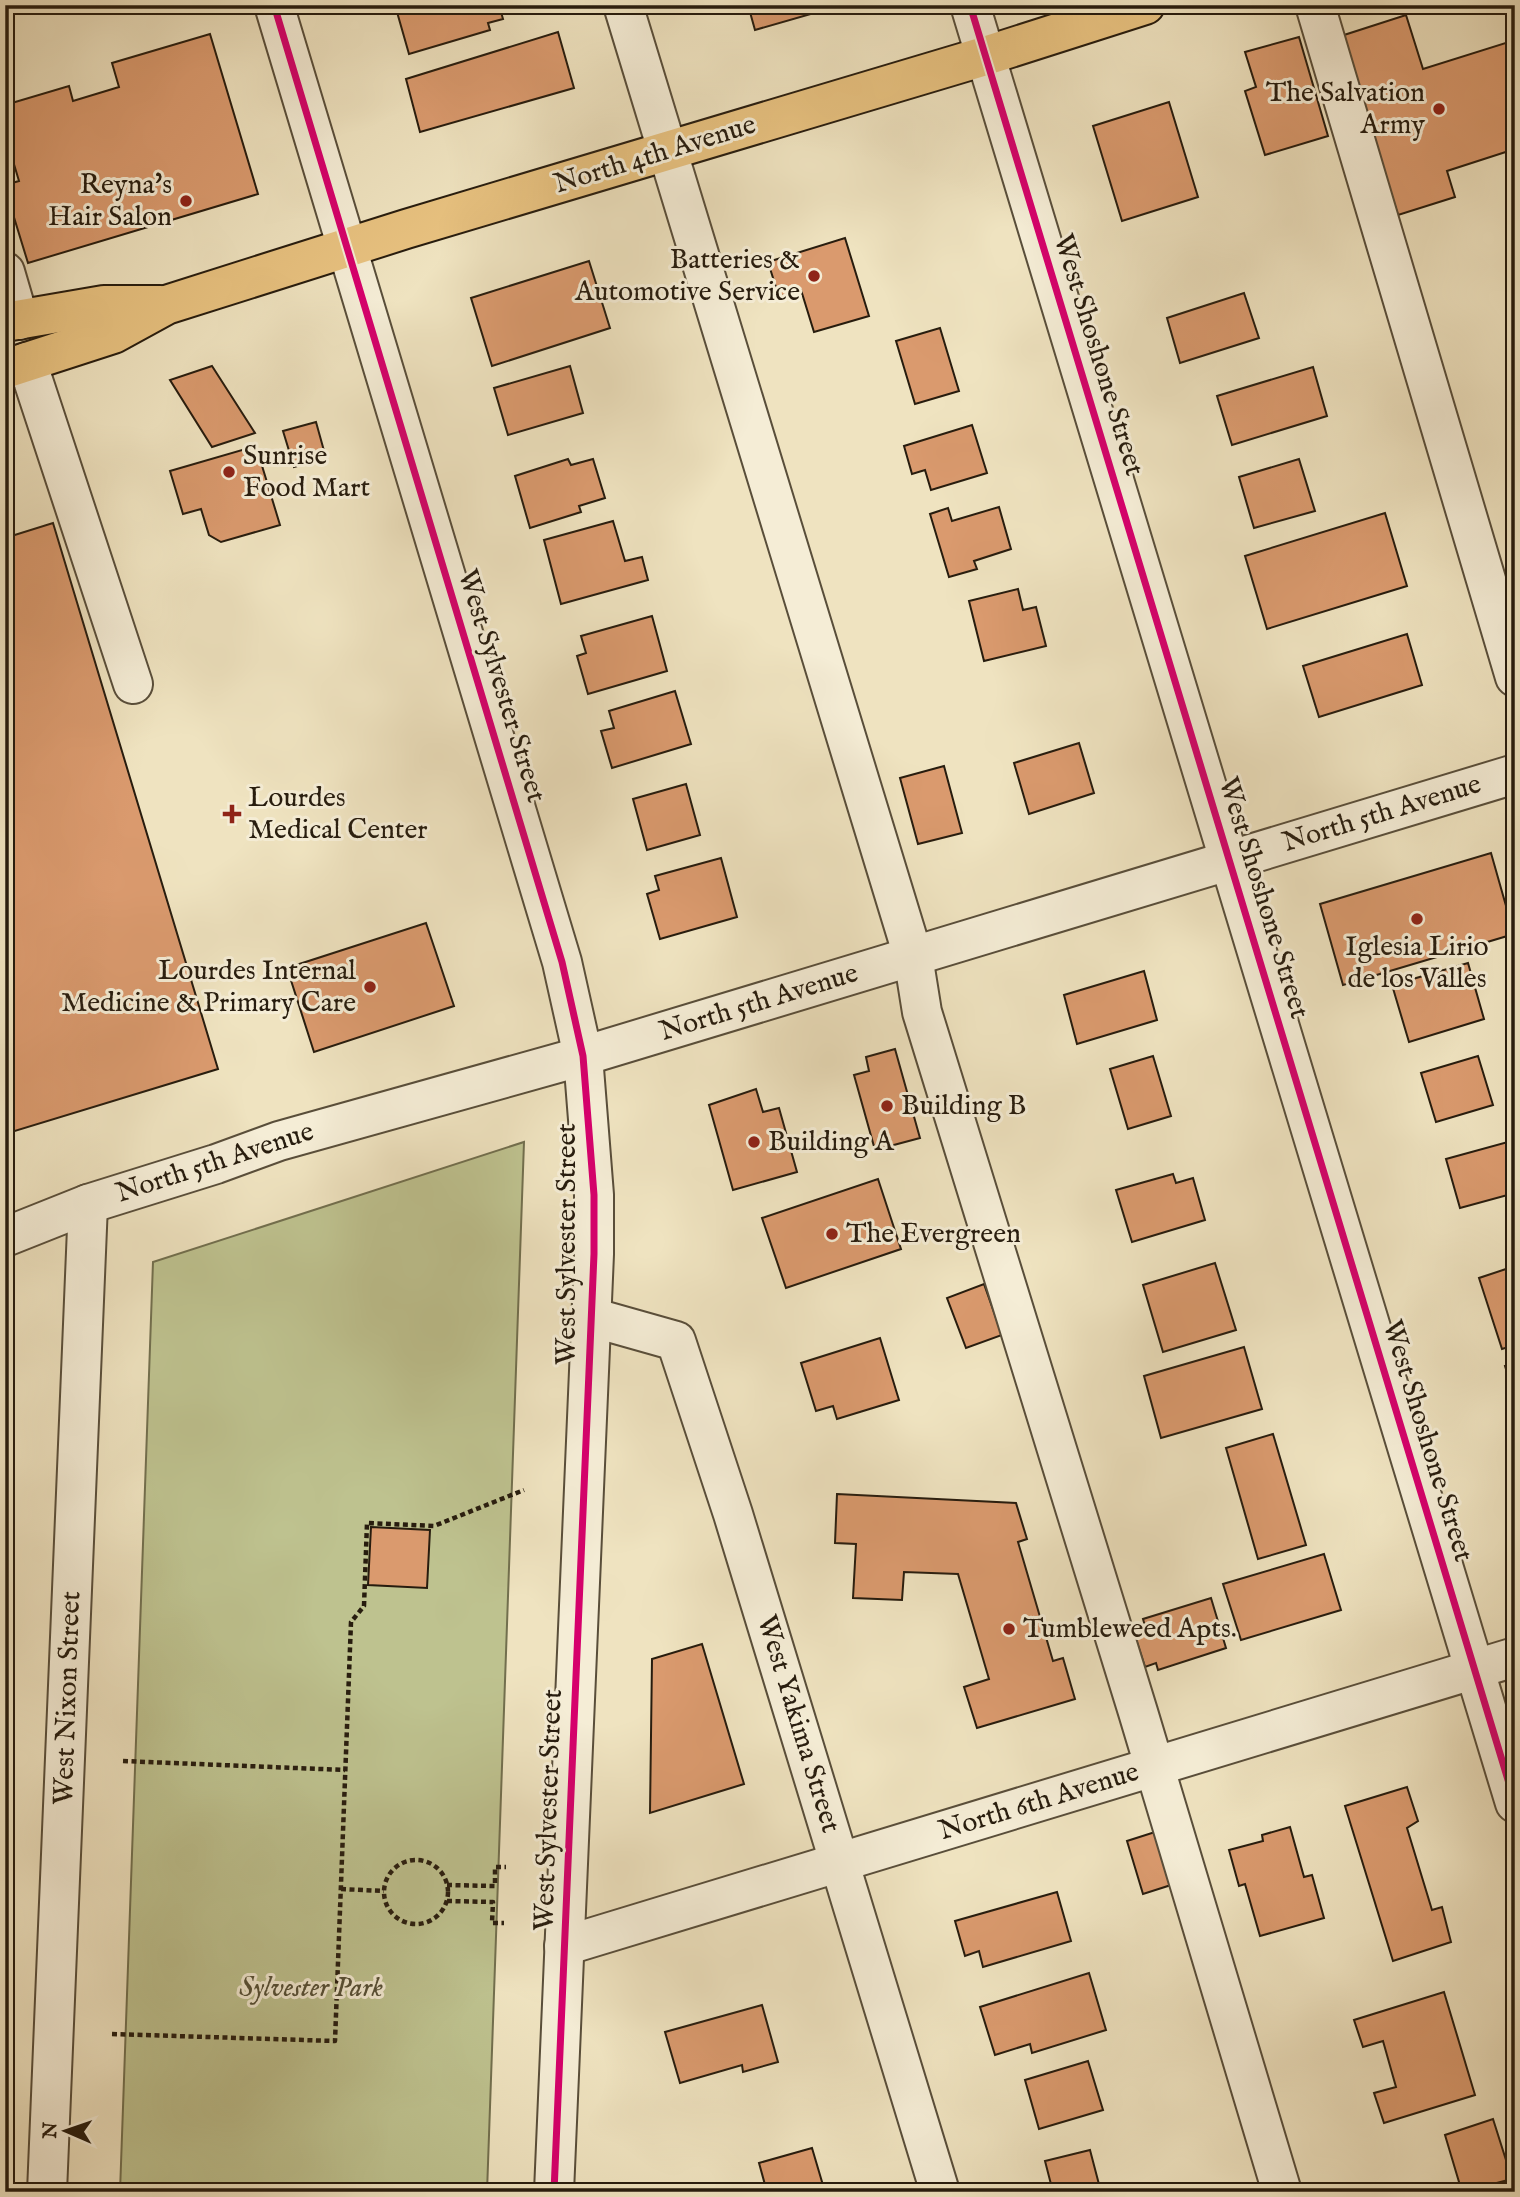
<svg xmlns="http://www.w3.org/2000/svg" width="1520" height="2197" viewBox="0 0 1520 2197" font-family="'IM FELL English',serif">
<rect width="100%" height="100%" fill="#efe3c0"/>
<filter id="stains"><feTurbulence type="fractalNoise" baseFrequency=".00286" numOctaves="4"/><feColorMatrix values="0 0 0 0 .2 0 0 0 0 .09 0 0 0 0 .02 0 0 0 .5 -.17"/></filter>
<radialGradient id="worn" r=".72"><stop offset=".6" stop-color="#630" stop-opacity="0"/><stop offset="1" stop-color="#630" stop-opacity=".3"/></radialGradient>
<path fill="#bec28f" stroke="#726f4e" stroke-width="2" d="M524 1142 487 2192H120L153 1262Z"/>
<g fill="#da9a6e" stroke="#271c0e" stroke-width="2">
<path d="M395 5H499L503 19 488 23 490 30 409 54Z"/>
<path d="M748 5H842L755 30Z"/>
<path d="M1406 15 1423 69 1515 40V149L1447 171 1455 197 1398 215 1341 36Z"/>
<path d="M558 32 574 88 420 132 406 79Z"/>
<path d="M210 34 258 194 28 263 5 188V185L19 181 5 134V105L69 86 73 101 119 87 112 63Z"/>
<path d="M1299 37 1328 136 1265 155 1245 91 1256 87 1245 52Z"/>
<path d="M1169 102 1198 197 1122 221 1093 126Z"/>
<path d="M845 238 869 316 814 332 801 290 779 297 768 262Z"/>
<path d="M589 261 610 328 492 366 471 298Z"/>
<path d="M1244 293 1259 338 1180 363 1167 318Z"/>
<path d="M940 328 959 391 915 404 896 341Z"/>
<path d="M212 366 255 433 212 447 170 380Z"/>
<path d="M570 366 583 413 508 435 494 388Z"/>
<path d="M1313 367 1327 416 1232 445 1217 396Z"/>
<path d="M316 422 326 458 294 467 283 431Z"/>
<path d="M972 425 987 473 931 490 925 470 912 474 904 446Z"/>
<path d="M256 446 280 525 221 542 209 535 201 509 183 514 170 471Z"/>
<path d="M568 459 571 465 593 459 605 498 579 506 581 512 530 528 515 476Z"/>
<path d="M1299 459 1315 511 1254 528 1239 477Z"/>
<path d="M999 507 1011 549 974 561 977 569 949 577 930 514 948 508 952 521Z"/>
<path d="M1385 513 1407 586 1267 629 1245 556Z"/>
<path d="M613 521 625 561 642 557 648 580 561 604 544 540Z"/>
<path d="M53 523 218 1069 5 1134V538Z"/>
<path d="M1018 589 1023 610 1036 607 1046 646 984 661 969 601Z"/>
<path d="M652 616 667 671 588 694 577 656 586 653 581 636Z"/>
<path d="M1407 634 1422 685 1319 717 1303 666Z"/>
<path d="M675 691 691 744 612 768 601 731 614 728 609 711Z"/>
<path d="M1079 743 1094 793 1029 814 1014 763Z"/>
<path d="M944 766 962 833 918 844 900 778Z"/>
<path d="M686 784 700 835 647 850 633 799Z"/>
<path d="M1491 853 1514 934 1343 985 1320 904Z"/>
<path d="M721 858 737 917 660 939 647 894 659 890 655 876Z"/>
<path d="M426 923 454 1006 314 1052 287 968Z"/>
<path d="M1468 963 1484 1019 1409 1042 1392 985Z"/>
<path d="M1144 971 1157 1020 1077 1044 1064 995Z"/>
<path d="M895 1049 920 1138 875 1150 854 1075 869 1071 866 1057Z"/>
<path d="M1153 1056 1171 1116 1128 1129 1110 1069Z"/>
<path d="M1478 1056 1493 1105 1436 1122 1421 1073Z"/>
<path d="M756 1089 763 1112 779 1108 797 1172 733 1190 709 1105Z"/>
<path d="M1515 1140V1193L1460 1208 1446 1159Z"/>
<path d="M1173 1174 1176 1183 1193 1178 1205 1220 1132 1242 1116 1190Z"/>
<path d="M878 1179 901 1249 786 1288 762 1218Z"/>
<path d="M1215 1263 1236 1330 1163 1352 1143 1285Z"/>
<path d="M1515 1266V1345L1502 1349 1479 1278Z"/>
<path d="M984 1284 1002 1335 966 1348 947 1298Z"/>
<path d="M880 1338 899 1400 837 1419 833 1406 816 1411 801 1363Z"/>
<path d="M1244 1347 1262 1409 1161 1438 1144 1376Z"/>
<path d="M1515 1363V1399L1505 1366Z"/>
<path d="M1273 1434 1306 1545 1258 1559 1226 1448Z"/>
<path d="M837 1494 1016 1503 1027 1539 1018 1542 1053 1661 1063 1658 1075 1699 977 1728 964 1687 989 1679 958 1574 904 1572 902 1600 853 1598 856 1544 835 1543Z"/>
<path d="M371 1527 430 1530 427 1588 368 1585Z"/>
<path d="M1324 1554 1341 1610 1241 1640 1223 1584Z"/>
<path d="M1211 1598 1226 1648 1158 1670 1156 1663 1145 1667 1135 1636 1147 1633 1143 1619Z"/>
<path d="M702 1644 744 1784 650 1813 652 1659Z"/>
<path d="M1407 1787 1418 1821 1407 1828 1432 1910 1442 1907 1451 1942 1393 1961 1345 1806Z"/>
<path d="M1290 1827 1304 1877 1312 1875 1324 1918 1260 1936 1245 1884 1239 1886 1229 1850 1263 1841 1262 1835Z"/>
<path d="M1155 1832 1171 1885 1143 1894 1127 1841Z"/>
<path d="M1057 1892 1071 1941 983 1967 979 1951 965 1956 955 1921Z"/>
<path d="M1089 1973 1106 2030 1032 2053 1030 2044 995 2055 980 2007Z"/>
<path d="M1444 1992 1475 2095 1384 2123 1374 2093 1396 2087 1383 2041 1363 2047 1354 2020Z"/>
<path d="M762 2005 778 2062 743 2072 742 2065 680 2083 665 2032Z"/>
<path d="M1088 2061 1103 2110 1039 2129 1025 2080Z"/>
<path d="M1493 2119 1512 2179 1462 2192 1445 2135Z"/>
<path d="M812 2148 825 2192H767L759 2163Z"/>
<path d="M1090 2150 1101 2192H1053L1045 2161Z"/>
</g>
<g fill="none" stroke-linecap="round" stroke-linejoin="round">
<g stroke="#594e3a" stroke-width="42">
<g id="minor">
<path d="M274 5 562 962 583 1056 594 1195V1254L554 2192"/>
<path d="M623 5 913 956 922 1012 1138 1712 1282 2192"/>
<path d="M970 5 1515 1803"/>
<path d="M1315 5 1515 677"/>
<path d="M5 272 19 320"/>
<path d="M27 362 133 684"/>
<path d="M5 1237 88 1204 216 1164 279 1141 583 1056 1515 774"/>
<path d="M591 1317 676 1341 733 1514 940 2192"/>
<path d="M564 1946 1515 1657"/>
<path d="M47 2192 88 1204"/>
</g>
</g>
<g stroke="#271c0e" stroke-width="42">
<g id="major">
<path d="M5 322 104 305H160"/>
<path d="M5 369 113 334 166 305 406 229 985 56 1145 5"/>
</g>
</g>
<g stroke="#271c0e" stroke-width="4.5" stroke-dasharray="5 3.5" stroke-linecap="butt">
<path d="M123 1761 345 1770"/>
<circle cx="416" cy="1892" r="32"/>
<path d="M447 1885 495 1886V1867H506"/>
<path d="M341 1889 384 1891"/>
<path d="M447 1901 493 1902 492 1923H504"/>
<path d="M112 2034 335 2041 351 1622 364 1606 367 1523 434 1526 524 1490"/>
</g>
<use href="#minor" stroke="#f5edd6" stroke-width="38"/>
<use href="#major" stroke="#e8c280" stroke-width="38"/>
<g stroke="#f5edd6" stroke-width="11">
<g id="cycleway">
<path d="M274 5 562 962 583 1056 594 1195V1254L554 2192"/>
<path d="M970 5 1515 1803"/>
</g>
</g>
<use href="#cycleway" stroke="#d6006c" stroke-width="7"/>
</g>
<g fill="#8f2418" stroke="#f5edd6" stroke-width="2.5">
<circle cx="1439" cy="109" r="7"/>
<circle cx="186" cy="201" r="7"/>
<circle cx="814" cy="276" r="7"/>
<circle cx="229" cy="472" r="7"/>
<path d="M228.5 803.5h7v7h7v7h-7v7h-7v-7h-7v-7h7z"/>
<circle cx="1417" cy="919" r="7"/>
<circle cx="370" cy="987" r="7"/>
<circle cx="887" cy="1106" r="7"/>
<circle cx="754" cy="1142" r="7"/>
<circle cx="832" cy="1234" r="7"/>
<circle cx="1009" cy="1629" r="7"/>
</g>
<g text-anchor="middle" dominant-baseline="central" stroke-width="6" stroke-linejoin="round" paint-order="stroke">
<g font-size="28" fill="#271c0e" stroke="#f5edd6" text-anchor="start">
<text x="1425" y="93" text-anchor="end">The Salvation<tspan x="1425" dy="32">Army</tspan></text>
<text x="172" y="185" text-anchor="end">Reyna's<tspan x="172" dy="32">Hair Salon</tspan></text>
<text x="800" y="260" text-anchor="end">Batteries &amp;<tspan x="800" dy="32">Automotive Service</tspan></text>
<text x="243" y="456">Sunrise<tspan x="243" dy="32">Food Mart</tspan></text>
<text x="248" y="798">Lourdes<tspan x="248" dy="32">Medical Center</tspan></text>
<text x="1417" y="947" text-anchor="middle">Iglesia Lirio<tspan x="1417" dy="32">de los Valles</tspan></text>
<text x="356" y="971" text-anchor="end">Lourdes Internal<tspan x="356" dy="32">Medicine &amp; Primary Care</tspan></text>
<text x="901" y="1106">Building B</text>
<text x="768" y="1142">Building A</text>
<text x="846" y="1234">The Evergreen</text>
<text x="1023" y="1629">Tumbleweed Apts.</text>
</g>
<g font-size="28" fill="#271c0e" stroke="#f5edd6">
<text transform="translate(655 155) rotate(-17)">North 4th Avenue</text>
<text transform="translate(1098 355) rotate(73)">West Shoshone Street</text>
<text transform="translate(501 686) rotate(73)">West Sylvester Street</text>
<text transform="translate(1382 814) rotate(-17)">North 5th Avenue</text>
<text transform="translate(1263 898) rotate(73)">West Shoshone Street</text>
<text transform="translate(759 1003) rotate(-17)">North 5th Avenue</text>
<text transform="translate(215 1163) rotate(-18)">North 5th Avenue</text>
<text transform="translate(567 1244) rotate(-90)">West Sylvester Street</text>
<text transform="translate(1427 1441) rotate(73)">West Shoshone Street</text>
<text transform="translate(68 1698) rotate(-88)">West Nixon Street</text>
<text transform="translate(798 1724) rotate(73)">West Yakima Street</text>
<text transform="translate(1039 1802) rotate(-17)">North 6th Avenue</text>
<text transform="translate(549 1810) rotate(-88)">West Sylvester Street</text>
</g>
<g font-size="28" font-style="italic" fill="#544e35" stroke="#f5edd6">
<text x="311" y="1988">Sylvester Park</text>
</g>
</g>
<rect width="1520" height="2197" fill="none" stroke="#efe3c0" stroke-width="28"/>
<rect x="7" y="7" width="1506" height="2183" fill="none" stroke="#271c0e" stroke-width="3.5"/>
<rect x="14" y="14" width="1492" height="2169" fill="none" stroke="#271c0e" stroke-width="2"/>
<g transform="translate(66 2131) rotate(272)" stroke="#f5edd6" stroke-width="5" paint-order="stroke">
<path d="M0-5L12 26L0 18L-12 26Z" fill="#271c0e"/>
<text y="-10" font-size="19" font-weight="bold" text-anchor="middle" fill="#271c0e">N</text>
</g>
<rect width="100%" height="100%" filter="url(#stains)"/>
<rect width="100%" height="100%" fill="url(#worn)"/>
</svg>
